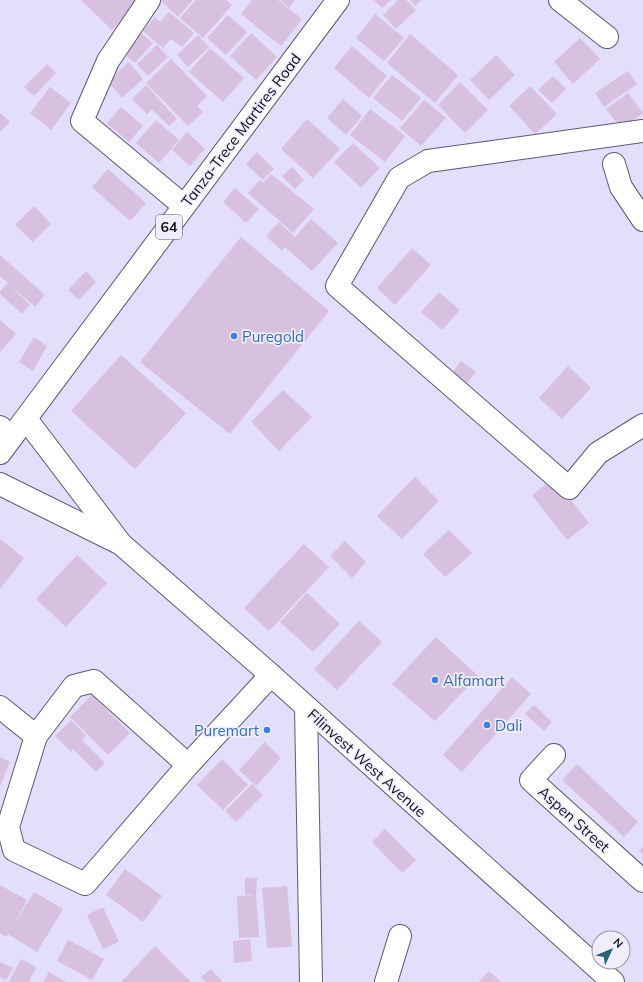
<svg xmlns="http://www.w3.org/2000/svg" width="643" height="982" viewBox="0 0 643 982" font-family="Mulish,sans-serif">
<rect width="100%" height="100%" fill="#e3defb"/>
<g fill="#d8c0df">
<path d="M81 0H141L112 30Z"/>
<path d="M160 0H193L178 17Z"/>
<path d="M196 0H227L232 5 203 38 180 18Z"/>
<path d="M252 0H278L302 19 281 46 241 14Z"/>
<path d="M280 0H295L289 8Z"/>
<path d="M374 0H391L382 8Z"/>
<path d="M398 0H406L416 10 396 29 383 15Z"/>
<path d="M410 0H421L415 6Z"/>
<path d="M169 12 194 33 182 47 171 39 163 48 143 31 155 17 160 22Z"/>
<path d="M375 14 404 38 384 61 356 38Z"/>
<path d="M228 15 247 32 226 55 207 38Z"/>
<path d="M141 33 153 43 135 63 123 53Z"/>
<path d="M251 33 277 57 256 80 230 56Z"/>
<path d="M410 34 458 75 435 103 387 63Z"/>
<path d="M198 35 209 47 188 67 177 55Z"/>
<path d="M580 38 600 59 573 84 554 62Z"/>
<path d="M157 45 168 57 148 76 137 64Z"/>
<path d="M352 46 387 76 369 98 334 68Z"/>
<path d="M210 48 244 78 223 102 189 72Z"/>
<path d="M496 55 515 75 489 100 470 80Z"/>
<path d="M171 59 207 96 197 106 203 112 188 126 146 83Z"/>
<path d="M129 62 143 79 122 98 107 81Z"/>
<path d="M47 64 56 73 34 96 24 87Z"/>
<path d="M628 71 637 84 604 107 595 93Z"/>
<path d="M392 75 421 98 402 121 373 98Z"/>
<path d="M553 76 566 89 552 103 538 90Z"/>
<path d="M460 82 488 110 465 133 438 105Z"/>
<path d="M146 85 177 119 169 126 152 109 147 114 132 99Z"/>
<path d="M530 86 557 114 535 134 509 106Z"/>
<path d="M50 87 71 103 51 130 30 113Z"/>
<path d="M628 93 643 113 621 128 606 109Z"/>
<path d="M343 99 362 116 346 135 327 118Z"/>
<path d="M424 100 446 118 421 146 400 128Z"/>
<path d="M121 107 143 126 129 142 107 123Z"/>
<path d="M370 109 405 136 385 162 350 135Z"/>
<path d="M0 113 10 122 0 132Z"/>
<path d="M307 119 340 149 313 178 281 149Z"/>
<path d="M156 120 179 140 159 163 136 143Z"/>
<path d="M187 132 205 149 190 166 172 150Z"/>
<path d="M353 143 380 168 361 188 334 162Z"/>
<path d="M257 152 274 169 263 180 246 164Z"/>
<path d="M292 167 304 180 295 189 282 176Z"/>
<path d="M108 169 146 203 130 221 92 187Z"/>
<path d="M271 174 314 209 293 233 248 193 260 180 263 183Z"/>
<path d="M235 188 259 209 246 223 223 202Z"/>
<path d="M34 206 51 224 33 242 15 225Z"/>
<path d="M311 219 338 243 312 271 285 247 282 251 266 236 279 222 295 237Z"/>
<path d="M241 237 329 311 230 434 140 362Z"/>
<path d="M412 248 431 265 395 305 377 288Z"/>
<path d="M0 255 45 295 35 307 0 276Z"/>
<path d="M86 271 96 282 79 300 68 290Z"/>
<path d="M8 283 30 305 22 314 0 294V291Z"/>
<path d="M439 292 460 310 442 330 421 312Z"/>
<path d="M0 320 16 334 0 352Z"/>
<path d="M34 337 47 346 33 371 19 362Z"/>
<path d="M121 355 186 413 135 469 71 411Z"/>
<path d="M461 361 476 372 463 388 449 377Z"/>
<path d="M568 366 591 388 562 419 539 398Z"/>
<path d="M283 390 312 417 279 451 251 422Z"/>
<path d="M415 477 439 501 402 539 377 516Z"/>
<path d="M554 478 589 523 567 540 532 495Z"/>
<path d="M449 530 472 553 445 577 423 554Z"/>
<path d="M0 539 24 558 0 589Z"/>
<path d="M345 541 366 562 352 578 330 556Z"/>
<path d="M304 544 329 567 269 631 244 608Z"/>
<path d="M77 555 107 583 66 627 36 599Z"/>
<path d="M307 593 340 624 313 652 280 622Z"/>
<path d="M359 621 382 642 337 690 314 669Z"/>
<path d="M436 637 478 676 435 721 392 684Z"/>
<path d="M512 677 531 694 462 772 443 755Z"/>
<path d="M92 695 130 733 108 755 70 717Z"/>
<path d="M534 705 552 722 544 731 525 714Z"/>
<path d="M71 720 86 736 82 740 105 763 96 772 73 749 71 752 55 736Z"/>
<path d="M265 742 281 758 256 786 239 770Z"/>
<path d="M0 757 10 762 0 786Z"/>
<path d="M222 759 248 785 223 810 197 785Z"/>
<path d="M577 764 638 822 624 837 562 780Z"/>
<path d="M252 784 263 795 236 822 225 811Z"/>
<path d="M385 829 416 860 402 873 372 842Z"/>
<path d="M643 847V854L639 851Z"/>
<path d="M125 869 162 896 143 922 106 895Z"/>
<path d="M245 878H257L256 895 245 894Z"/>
<path d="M0 885 27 900 13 926 34 892 63 909 37 952 8 934 7 937 0 933Z"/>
<path d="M287 886 292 947 267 948 262 888Z"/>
<path d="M256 895 259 937 239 938 237 896Z"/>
<path d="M103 907 119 942 103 949 87 915Z"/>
<path d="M250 939 252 961 234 963 233 941Z"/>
<path d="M68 940 104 959 92 980 57 961Z"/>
<path d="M155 946 191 982H121Z"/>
<path d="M21 959 36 967 29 982H9Z"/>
<path d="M0 962 13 968 6 980 0 977Z"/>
<path d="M211 969 223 982H206L201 977Z"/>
<path d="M489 971 501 982H479Z"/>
<path d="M49 972 66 982H43Z"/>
</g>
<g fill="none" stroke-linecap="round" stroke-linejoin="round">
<g stroke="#5e5876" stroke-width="24">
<g id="minor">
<path d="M149 0 108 61 82 121 184 206"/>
<path d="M560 0 607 37"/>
<path d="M643 131 428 161 399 178 337 286 569 488 598 453 643 425"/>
<path d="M614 164 621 187 643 220"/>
<path d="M26 419 121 544 271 675 613 982"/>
<path d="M0 427 12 437"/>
<path d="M0 484 117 542"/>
<path d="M0 707 36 736"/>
<path d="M306 707 311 982"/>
<path d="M554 755 531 780 643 881"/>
<path d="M188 765 94 681 74 686 36 736 8 827 14 850 85 884 188 765 271 675"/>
<path d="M386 982 400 936"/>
</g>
</g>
<g stroke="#5e5876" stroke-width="24">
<path id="major" d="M0 453 338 0"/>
</g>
<use href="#minor" stroke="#fff" stroke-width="22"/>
<use href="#major" stroke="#fff" stroke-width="22"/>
</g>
<g fill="#3f7fe0" stroke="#f0eefc" stroke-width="1.5">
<circle cx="234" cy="336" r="4"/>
<circle cx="435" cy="680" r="4"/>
<circle cx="487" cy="725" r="4"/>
<circle cx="267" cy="730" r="4"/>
</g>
<g text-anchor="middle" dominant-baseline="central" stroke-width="3.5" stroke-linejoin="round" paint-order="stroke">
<rect fill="#f0eefc" stroke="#555360" stroke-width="1" x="156" y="215" width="26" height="24" rx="3"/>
<g font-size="14" font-weight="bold" fill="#13101d">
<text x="169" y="227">64</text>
</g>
<g font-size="15" fill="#13101d" stroke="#f0eefc">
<text transform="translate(241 130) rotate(-53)">Tanza-Trece Martires Road</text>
<text transform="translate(367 763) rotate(42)">Filinvest West Avenue</text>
<text transform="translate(574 819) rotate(42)">Aspen Street</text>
</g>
<g font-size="15" fill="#366cbe" stroke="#f0eefc" text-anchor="start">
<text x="242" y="336">Puregold</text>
<text x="443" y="680">Alfamart</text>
<text x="495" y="725">Dali</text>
<text x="259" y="730" text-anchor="end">Puremart</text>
</g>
</g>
<g transform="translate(611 950) rotate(46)"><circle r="19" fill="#f0eefc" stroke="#9895a3"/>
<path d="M0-3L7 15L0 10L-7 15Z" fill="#28637b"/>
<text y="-6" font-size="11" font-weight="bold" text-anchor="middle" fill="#13101d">N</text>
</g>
</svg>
